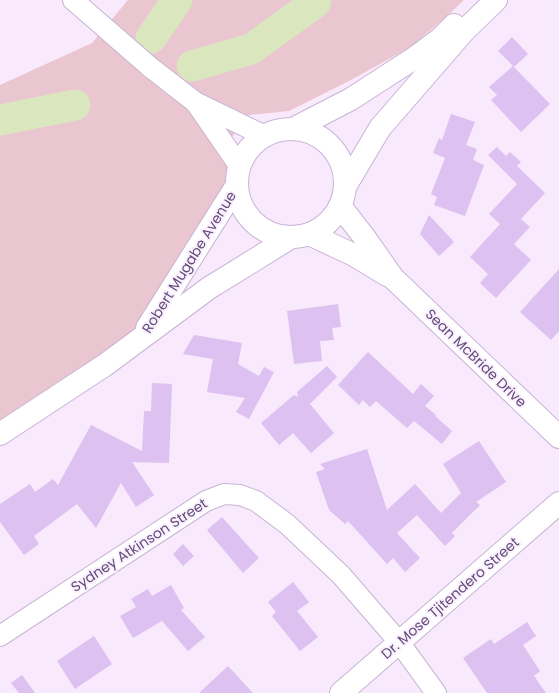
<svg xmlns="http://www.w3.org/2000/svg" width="559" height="693" viewBox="0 0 559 693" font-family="Poppins,sans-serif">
<rect width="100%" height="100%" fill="#f8e9fc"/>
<path fill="#eac7d0" d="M128 0H464L447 16 409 48 349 81 289 111 249 115 219 154 240 167 140 339 0 434V85L92 43Z"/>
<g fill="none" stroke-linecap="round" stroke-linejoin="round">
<g stroke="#dae6be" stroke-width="31">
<path d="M151 38 177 0"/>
<path d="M192 66 251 49 315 3 316 0"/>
<path d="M0 120 75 105"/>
</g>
</g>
<g fill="#dcc1f1">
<path d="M512 37 528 54 514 67 550 104 521 132 491 100 497 95 489 87 513 66 498 51Z"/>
<path d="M451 114 475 122 466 145 477 149 473 160 484 165 465 216 434 205 437 197 431 194 445 158 433 153 439 138 442 140Z"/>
<path d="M497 147 506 156 510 152 521 162 517 166 545 193 521 219 530 227 514 244 531 260 496 298 480 283 488 274 470 257 500 224 489 214 517 184 488 155Z"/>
<path d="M429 215 454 242 439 256 420 234Z"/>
<path d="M559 269V331L551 340 520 312Z"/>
<path d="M338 304 341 327 332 328 334 340 320 341 322 361 294 364 287 311Z"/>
<path d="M194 335 242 343 238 364 259 376 264 367 274 372 249 419 236 412 245 398 207 392 213 359 183 354Z"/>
<path d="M368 352 413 394 421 384 434 396 425 406 436 415 435 416 452 431 442 444 414 421 407 428 376 401 370 407 363 400 359 405 338 385Z"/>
<path d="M327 366 337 377 310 404 334 433 311 453 293 433 279 445 261 423 294 395 298 397 297 392Z"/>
<path d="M152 383 172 384 169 463 132 462 154 495 136 507 121 483 96 528 77 504 34 536 39 544 24 555 0 522V504L30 484 35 492 53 479 58 485 91 425 142 451 144 411H151Z"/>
<path d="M479 441 506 482 476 502 480 505 452 533 455 536 445 546 417 515 397 533 420 558 405 572 393 558 387 564 348 521 345 524 329 510 316 472 325 469 320 464 367 449 387 510 415 484 441 513 461 493 443 464Z"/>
<path d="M222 517 259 558 243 573 207 530Z"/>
<path d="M183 544 194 556 183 566 173 554Z"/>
<path d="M293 582 309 602 297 611 318 637 300 651 272 616 276 612 268 602Z"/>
<path d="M171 585 184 608 181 610 205 637 188 651 162 621 133 638 120 616 136 607 131 599 148 589 152 596Z"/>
<path d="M527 622 536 636 523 645 540 671 534 676 546 693H487L463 658 491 639 494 644Z"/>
<path d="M94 636 112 664 75 689 57 661Z"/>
<path d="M228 666 253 693H199Z"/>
<path d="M22 675 35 693H19L11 683Z"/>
</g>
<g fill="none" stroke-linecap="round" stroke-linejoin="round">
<g stroke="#c7b4d3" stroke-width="22">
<g id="minor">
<path d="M73 0 150 67 195 102 265 136"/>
<path d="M196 103 240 167"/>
<path d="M0 636 206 501 224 494 240 495 256 501 287 524 341 575 399 642 436 693"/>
</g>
</g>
<g stroke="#c7b4d3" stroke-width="24">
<path id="tertiary" d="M341 693 559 503"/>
</g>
<g stroke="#c9b3d8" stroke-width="24">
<g id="secondary">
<path d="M293 129 351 99 413 59 440 39 454 25"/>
<circle cx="291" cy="183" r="54"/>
<path d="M345 187 380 128 464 31 496 0"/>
<path d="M340 206 365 238 393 278 559 437"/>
<path d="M309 234 354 255 387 275"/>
<path d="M147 328 237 185"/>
<path d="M0 434 105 365 209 288 290 238"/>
</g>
</g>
<use href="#minor" stroke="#fff" stroke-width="20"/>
<use href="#tertiary" stroke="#fff" stroke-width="22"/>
<use href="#secondary" stroke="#fff" stroke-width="22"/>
</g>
<g text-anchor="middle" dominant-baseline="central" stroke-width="4" stroke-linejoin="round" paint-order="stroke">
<g font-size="14" fill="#624d77" stroke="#fbf0ff">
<text transform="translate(189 262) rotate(-58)">Robert Mugabe Avenue</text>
<text transform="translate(476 358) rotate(44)">Sean McBride Drive</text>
<text transform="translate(139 545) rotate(-33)">Sydney Atkinson Street</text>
<text transform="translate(450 598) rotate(-41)">Dr. Mose Tjitendero Street</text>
</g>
</g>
</svg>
